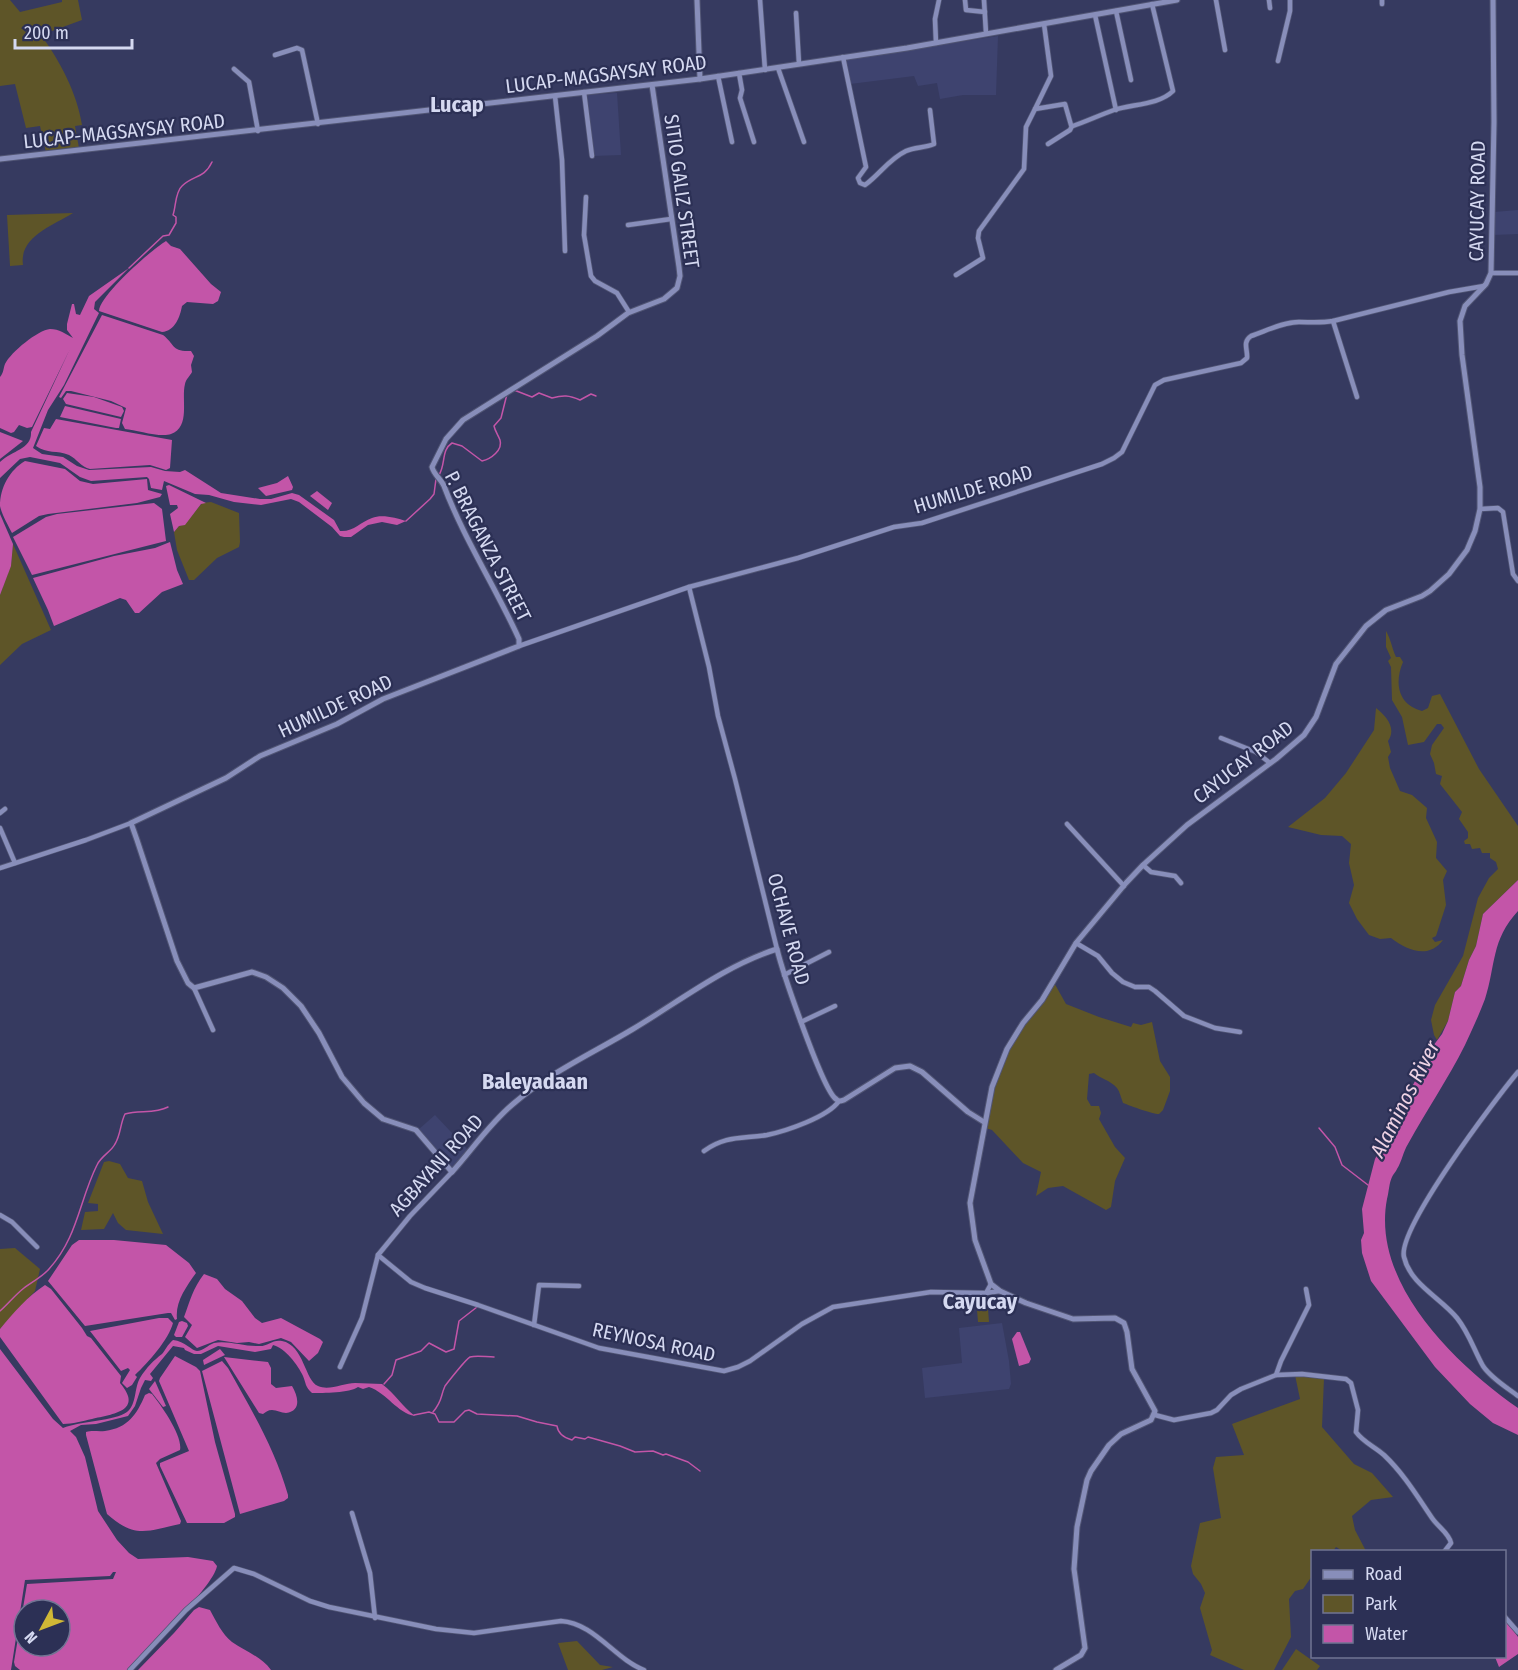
<svg xmlns="http://www.w3.org/2000/svg" width="1518" height="1670" viewBox="0 0 1518 1670" font-family="'Fira Sans Condensed',sans-serif">
<rect width="100%" height="100%" fill="#363a60"/>
<g fill="#3e436f">
<path d="M998 36 996 95H963L940 99 937 83 918 86 914 76 850 84 844 60Z"/>
<path d="M617 93 621 155 592 156 585 95Z"/>
<path d="M1518 210V234L1493 235 1494 212Z"/>
<path d="M435 1115 468 1150 450 1170 418 1130Z"/>
<path d="M1002 1323 1009 1361 1011 1384 1009 1389 925 1398 922 1368 962 1363 959 1328Z"/>
</g>
<g fill="#5e5528">
<path d="M0 0H10L20 12 62 2V0H78L82 20 41 35C60 61 77 93 82 125L75 126 79 148 46 152 40 126 26 128 15 84 0 86Z"/>
<path d="M73 213C52 226 19 237 23 265L10 266 7 215Z"/>
<path d="M211 502 239 513 240 542 239 547 217 558 194 580H189L177 550 174 532 179 526 185 524 202 503Z"/>
<path d="M13 544 51 630 22 644 0 665V595L11 565Z"/>
<path d="M1386 631C1391 640 1392 648 1396 657H1400L1403 662C1394 683 1398 705 1422 711L1428 708 1432 696 1440 694 1479 769 1518 826V880L1483 914 1476 946 1469 960 1461 986 1455 992 1448 1021 1437 1040 1434 1035 1431 1020 1435 1005 1463 956 1478 898 1489 878 1498 869 1496 862 1490 858V853H1482L1480 848 1472 849 1470 844H1465L1464 841 1468 838V832L1459 819 1462 812 1440 784 1442 776 1436 774 1434 763 1430 754 1432 745 1444 728 1441 724H1437L1424 742 1408 745 1402 717 1392 700 1391 667 1388 661 1391 658 1386 647Z"/>
<path d="M1376 708C1386 716 1397 728 1388 741L1391 752 1388 757 1390 768 1400 791 1412 795 1427 808 1426 818 1437 842 1436 858 1447 871 1443 880 1446 905 1436 936 1432 938 1435 942 1443 940C1429 959 1408 951 1391 938L1380 939 1369 935 1357 919 1349 903 1354 885 1349 863 1351 844 1342 836 1321 835 1288 827 1325 798 1346 773 1374 730Z"/>
<path d="M1052 979 1066 1004 1099 1017 1131 1027 1133 1023 1141 1025 1152 1022 1160 1061 1170 1077V1091L1163 1110 1159 1114C1152 1114 1131 1106 1123 1103 1121 1098 1120 1092 1117 1088 1110 1080 1101 1079 1094 1073L1089 1074 1087 1099 1091 1106H1099L1101 1113 1099 1119 1115 1147 1125 1158 1115 1181 1111 1207 1106 1210 1063 1186 1048 1188 1036 1196 1041 1172 1023 1163 992 1130 982 1127 987 1099 999 1062 1009 1042 1030 1016Z"/>
<path d="M109 1161 120 1164 128 1178 142 1181 148 1202 163 1234 126 1230 118 1223 113 1213 104 1229 81 1230 85 1212 98 1211V1204L88 1203 104 1162Z"/>
<path d="M15 1248 40 1269 35 1291 0 1329V1249Z"/>
<path d="M988 1309 989 1322H978L977 1310Z"/>
<path d="M1295 1375 1324 1378 1322 1427 1354 1464 1372 1473 1393 1497 1371 1500 1352 1516 1355 1530 1366 1551H1343L1336 1547 1333 1551 1312 1552V1576L1303 1589 1295 1591 1289 1599 1291 1637 1274 1670H1244L1210 1655 1212 1650 1200 1608 1205 1593 1201 1584 1193 1574 1191 1566 1200 1523 1221 1518 1213 1468 1216 1457 1244 1455 1232 1424 1300 1399Z"/>
<path d="M577 1641 600 1665 613 1667 602 1670H568L558 1643Z"/>
<path d="M1296 1649 1320 1666 1317 1670H1282Z"/>
</g>
<g fill="#c355a8" fill-rule="evenodd">
<path d="M166 241 171 246 180 249 211 284 221 292 218 301 213 304 187 302 182 306C180 317 175 331 162 332L99 311C100 295 150 251 166 241Z"/>
<path d="M129 268 95 302 94 309 99 313 97 317 64 385 48 410 33 448 42 454 63 457 77 466 89 470 151 467 165 471 180 472 185 470 221 493 260 499H271L292 493 299 495 334 520 340 531C354 532 360 522 372 518 382 514 396 518 406 521L397 525 382 522 368 525 351 537H344L340 536 332 527 299 502 291 499 261 505 234 502 209 495 195 494 164 481 162 490 151 488 149 479 147 477 91 481 80 477 60 463 30 457 20 459 0 478V462C13 450 32 449 31 432L70 349 32 427 27 428 19 425 14 432 11 433 0 428V377C4 372 3 369 5 364 11 352 38 330 50 329 59 329 66 334 73 338L67 330V324L72 304H74L76 314 80 315 89 296Z"/>
<path d="M102 315 163 335C175 344 171 352 191 351L194 356 191 365 192 372C190 376 186 379 185 384 181 399 191 427 171 434 161 438 136 430 125 429L122 423 126 408 111 401 71 391H66L61 398 59 397Z"/>
<path d="M67 393 94 397 122 407 124 411 121 417 66 404 63 399Z"/>
<path d="M65 406 121 419 119 428H116L60 417Z"/>
<path d="M56 419 172 440 170 468 166 470 150 465 90 469C81 467 77 459 69 455 57 450 47 454 36 446L44 428 50 429Z"/>
<path d="M0 432 23 441 0 459Z"/>
<path d="M25 461 65 469 80 481 93 484 147 479 148 490 162 494 160 497 137 503 48 514 39 516 12 533C8 525 2 515 0 506 0 487 10 470 25 461Z"/>
<path d="M288 476 293 487 292 490 266 496 258 488 277 483Z"/>
<path d="M169 485 206 503 201 504 185 525 179 526 174 532 170 514 178 508 177 505H170L166 486Z"/>
<path d="M317 491 332 503 328 510 310 496Z"/>
<path d="M154 503 162 509 166 541 32 575 13 537 46 517 57 514Z"/>
<path d="M0 514 13 544 11 566 0 595Z"/>
<path d="M170 542 177 570 183 584 162 592 139 613H135L126 600 120 598 54 626 48 610 33 578 114 556 155 548Z"/>
<path d="M1518 880V911C1491 940 1496 965 1485 999 1479 1015 1472 1030 1465 1045 1448 1079 1426 1111 1408 1144 1403 1152 1402 1161 1397 1169 1396 1172 1393 1174 1392 1177 1389 1183 1389 1192 1387 1199 1371 1283 1455 1364 1518 1408V1435L1493 1423 1470 1404 1435 1367 1371 1281 1362 1253 1361 1240 1364 1233 1362 1209 1375 1159 1433 1046 1442 1034 1448 1021 1455 992 1461 986 1469 960 1476 946 1483 914Z"/>
<path d="M79 1240H114L166 1245 189 1263 196 1273C186 1287 175 1302 177 1319L175 1320 171 1313H168L85 1326 48 1281 72 1245Z"/>
<path d="M204 1274 217 1279 225 1289 242 1301 255 1318 262 1323 281 1318 320 1339 323 1342 318 1353 309 1361 291 1342 281 1338 259 1344 249 1342 237 1343 218 1340 197 1348 185 1337 192 1325 184 1317C190 1301 193 1288 204 1274Z"/>
<path d="M45 1285 51 1289 82 1328 87 1336 91 1338 121 1376 120 1383C144 1411 113 1414 92 1419 82 1421 73 1424 63 1424L0 1337V1329C13 1313 28 1296 45 1285Z"/>
<path d="M159 1318H168L173 1323C169 1339 148 1363 135 1375L137 1377 132 1385 127 1388 122 1383 130 1370 128 1368 121 1371 90 1331Z"/>
<path d="M182 1321 187 1323 188 1326 182 1337H176L174 1335 179 1322Z"/>
<path d="M1017 1332H1020L1031 1359 1029 1363 1019 1366 1012 1339Z"/>
<path d="M173 1340C185 1341 192 1351 197 1351 203 1351 208 1345 214 1343 228 1340 245 1347 260 1346 268 1346 273 1339 282 1341 304 1345 305 1381 318 1386 329 1391 344 1383 355 1383 364 1383 373 1384 382 1384 396 1395 401 1405 415 1416 397 1413 387 1393 369 1387L363 1389 358 1387C350 1393 323 1393 312 1393 305 1387 306 1383 303 1376 298 1365 285 1348 273 1345L271 1349 255 1352 218 1346 201 1354H194L185 1350 184 1348 173 1346 150 1374 153 1378 151 1381 145 1380 141 1388 135 1406 128 1416 96 1424 81 1425 70 1431 76 1437 85 1457 98 1511 117 1540 129 1553 138 1559 188 1557 213 1561 217 1566C213 1588 147 1649 128 1670H0V1349L53 1419 63 1428C80 1421 115 1421 127 1412 137 1404 134 1388 140 1378 146 1368 154 1360 162 1354 165 1351 167 1345 173 1340ZM24 1610H60V1646H24Z"/>
<path d="M220 1349 225 1355 204 1365 203 1360Z"/>
<path d="M175 1356 196 1367 200 1371 215 1442 235 1514V1517L224 1523H187L160 1466V1463L189 1451 159 1381 160 1378Z"/>
<path d="M224 1357 268 1362 271 1368V1384L276 1388 292 1386C298 1396 302 1411 286 1413 281 1413 277 1410 272 1410 268 1410 266 1412 263 1414L259 1413Z"/>
<path d="M222 1361 228 1368C251 1409 275 1449 288 1495V1498L284 1501 240 1514 202 1371Z"/>
<path d="M155 1381 166 1406 163 1407 149 1389Z"/>
<path d="M149 1393 152 1394C161 1405 183 1436 180 1450L160 1459 156 1463 181 1521 180 1524C147 1531 135 1539 107 1514L86 1435V1432C93 1430 98 1432 105 1431 128 1428 137 1414 145 1395Z"/>
<path d="M199 1607 210 1610C216 1621 222 1634 232 1642 245 1651 262 1657 271 1670H138L174 1633 194 1610Z"/>
<path d="M1505 1618 1518 1637V1654L1499 1667 1495 1657 1504 1656Z"/>
</g>
<path fill="#363a60" d="M113 1572H116L113 1579 27 1584 14 1662 15 1666 20 1670H11L25 1580 110 1576Z"/>
<g fill="none" stroke-linecap="round" stroke-linejoin="round">
<g stroke="#c355a8" stroke-width="1.5">
<path d="M129 268 163 236 169 235 176 223V217L173 215C176 207 175 192 182 186 193 175 204 179 212 162"/>
<path d="M514 390 532 397 539 393 552 398C563 395 569 395 580 400L591 394 596 396"/>
<path d="M439 475C446 464 441 450 452 443L462 446 482 461C491 459 503 450 500 440 498 435 495 431 494 426L501 418 507 394"/>
<path d="M406 521 430 499 434 494 436 479"/>
<path d="M1319 1128 1335 1147 1342 1165 1368 1185"/>
<path d="M0 1311C8 1304 15 1295 24 1288 32 1282 42 1277 49 1269 78 1237 79 1201 97 1165 101 1156 111 1152 115 1144 121 1134 120 1124 125 1114 139 1110 155 1114 168 1107"/>
<path d="M384 1384 392 1375 396 1360 421 1351 429 1343 446 1352 454 1349 459 1321 477 1307"/>
<path d="M433 1412C443 1400 440 1397 445 1386 448 1382 466 1359 470 1357 477 1355 486 1357 494 1357"/>
<path d="M414 1415 429 1412 435 1414 439 1422H454L465 1411 469 1410 477 1414 517 1416 537 1422 557 1426C558 1434 565 1438 572 1440L575 1437 585 1439 588 1437 620 1446 635 1452 653 1451 663 1455 666 1454 688 1462 700 1471"/>
</g>
<g stroke="#515574" stroke-width="6">
<g id="minor">
<path d="M760 0 765 70"/>
<path d="M965 0 966 10 985 12"/>
<path d="M984 0 986 33"/>
<path d="M1216 0 1225 50"/>
<path d="M1269 0 1270 8"/>
<path d="M1382 0V4"/>
<path d="M1116 11 1131 80"/>
<path d="M796 13 799 64"/>
<path d="M1095 15 1116 110"/>
<path d="M1044 24 1051 76 1035 109 1065 104 1071 125 1073 126C1087 121 1100 115 1114 110 1132 104 1159 105 1173 91L1152 4"/>
<path d="M936 43 935 19 939 0"/>
<path d="M275 55 297 48 302 50 318 124"/>
<path d="M843 57 866 167 858 178 860 183 865 185C880 174 889 159 906 151 915 147 925 148 934 144L930 110"/>
<path d="M1278 61 1290 11V0"/>
<path d="M778 68 804 142"/>
<path d="M234 69 249 82 258 131"/>
<path d="M739 73 742 90 740 98 754 142"/>
<path d="M718 76 732 142"/>
<path d="M584 92 592 156"/>
<path d="M555 96 562 160 565 251"/>
<path d="M1048 144 1070 130 1072 126"/>
<path d="M586 197 584 235 591 276 595 281 617 293 629 312"/>
<path d="M628 225 671 219"/>
<path d="M1491 273H1518"/>
<path d="M956 275 983 258 978 238 979 231 1024 169 1026 127 1035 109"/>
<path d="M1333 321 1357 397"/>
<path d="M1480 509 1498 508 1503 512 1513 574 1518 581"/>
<path d="M689 587 709 667 718 716 735 779 777 949"/>
<path d="M519 646 689 587 798 558 894 527 922 523 1102 464 1114 458 1122 452 1155 385 1164 380 1241 363 1247 358C1248 350 1242 342 1251 336 1266 331 1283 322 1299 322 1311 322 1321 323 1333 321L1449 292 1484 286"/>
<path d="M1221 738 1256 752 1270 763"/>
<path d="M0 813 5 809"/>
<path d="M1067 824 1124 886"/>
<path d="M0 828 15 863"/>
<path d="M1143 865 1151 872 1175 876 1181 883"/>
<path d="M0 868 86 840 131 823"/>
<path d="M1076 943 1098 956 1112 973 1123 982 1135 987H1149L1155 991 1184 1016 1215 1028 1240 1032"/>
<path d="M784 975 829 952"/>
<path d="M194 988 213 1030"/>
<path d="M801 1022 835 1006"/>
<path d="M1518 1072C1496 1098 1397 1229 1404 1257 1410 1284 1441 1298 1457 1318 1469 1333 1474 1350 1483 1366 1491 1378 1506 1387 1518 1396"/>
<path d="M704 1151C726 1135 743 1139 767 1135 786 1131 828 1117 839 1101"/>
<path d="M0 1215 12 1222 37 1247"/>
<path d="M378 1255 411 1282 425 1288 478 1305 599 1348 724 1371 738 1367 750 1361 802 1324 833 1307 931 1292 986 1293 991 1284"/>
<path d="M986 1293 1000 1291"/>
<path d="M534 1325 539 1285 579 1286"/>
<path d="M340 1367 362 1318 378 1255 410 1216 452 1172"/>
<path d="M1276 1375 1281 1361 1309 1305 1306 1289"/>
<path d="M1155 1415 1174 1420 1211 1413 1217 1410 1231 1395 1241 1389 1276 1375 1302 1374 1346 1379 1351 1383 1358 1410 1356 1432C1363 1442 1375 1447 1384 1455 1404 1474 1417 1496 1432 1518 1438 1527 1449 1533 1451 1543L1444 1552"/>
<path d="M352 1513 370 1573 375 1618"/>
<path d="M1504 1616 1518 1632"/>
<path d="M130 1670 186 1610 234 1568 254 1574 310 1601 329 1607 436 1629 474 1633 561 1621C594 1623 615 1659 644 1670"/>
</g>
</g>
<g stroke="#515574" stroke-width="7">
<g id="tertiary">
<path d="M697 0 700 79"/>
<path d="M652 85 679 267 680 276 677 288 664 299 628 313 597 336 463 420 446 439 432 467C434 475 441 479 444 486 464 539 496 588 519 639V646L383 699 337 724 260 756 226 778 131 823 137 840 177 961 188 983 194 988 252 972 266 977 283 988 301 1006 319 1033 342 1077 364 1103 383 1119 416 1130 452 1172C472 1150 490 1123 513 1104 549 1073 593 1053 633 1029 680 1001 724 966 777 949 782 970 823 1091 836 1099 839 1102 841 1101 844 1100L895 1068 910 1066 922 1072 968 1112 984 1122"/>
<path d="M0 159 700 79 907 48 1177 0"/>
<path d="M1056 1670 1081 1655 1085 1648 1074 1569 1077 1527 1087 1480 1091 1471 1109 1445 1121 1434 1151 1420 1155 1411 1132 1369 1127 1332 1124 1323 1115 1318 1073 1319 1026 1303 1000 1291 991 1284 975 1240 970 1203 992 1087 1007 1049 1023 1023 1042 1000 1076 943 1126 883 1143 865 1187 825 1276 759 1304 735 1316 717 1336 664 1366 626 1386 610 1422 596 1430 591 1449 574 1467 550 1475 531 1480 509V487L1462 355 1460 321 1465 306 1486 284 1491 273 1494 122 1493 0"/>
</g>
</g>
<use href="#minor" stroke="#888eba" stroke-width="4.5"/>
<use href="#tertiary" stroke="#888eba" stroke-width="5"/>
</g>
<g text-anchor="middle" dominant-baseline="central" stroke-width="4.5" stroke-linejoin="round" paint-order="stroke">
<g font-size="20" fill="#d5d9f1" stroke="#2c3055">
<text transform="translate(606 74) rotate(-7)">LUCAP-MAGSAYSAY ROAD</text>
<text transform="translate(124 131) rotate(-6)">LUCAP-MAGSAYSAY ROAD</text>
<text transform="translate(682 191) rotate(82)">SITIO GALIZ STREET</text>
<text transform="translate(1477 201) rotate(-89)">CAYUCAY ROAD</text>
<text transform="translate(973 489) rotate(-17)">HUMILDE ROAD</text>
<text transform="translate(488 546) rotate(63)">P. BRAGANZA STREET</text>
<text transform="translate(335 706) rotate(-25)">HUMILDE ROAD</text>
<text transform="translate(1243 762) rotate(-38)">CAYUCAY ROAD</text>
<text transform="translate(789 929) rotate(75)">OCHAVE ROAD</text>
<text transform="translate(436 1165) rotate(-48)">AGBAYANI ROAD</text>
<text transform="translate(654 1342) rotate(12)">REYNOSA ROAD</text>
</g>
<g font-size="21" font-style="italic" fill="#eed2e4" stroke="#2c3055">
<text transform="translate(1405 1099) rotate(-63)">Alaminos River</text>
</g>
<g font-size="22" font-weight="bold" fill="#d5d9f1" stroke="#2c3055">
<text x="457" y="104">Lucap</text>
<text x="535" y="1081">Baleyadaan</text>
<text x="980" y="1301">Cayucay</text>
</g>
</g>
<rect x="1311" y="1550" width="195" height="108" fill="#2c3055" stroke="#707493" stroke-width="1.5"/>
<rect x="1323" y="1570" width="30" height="9" fill="#888eba" stroke="#707493" stroke-width="1.5"/>
<text x="1365" y="1580" font-size="18" fill="#d5d9f1">Road</text>
<rect x="1323" y="1595" width="30" height="18" fill="#5e5528" stroke="#707493" stroke-width="1.5"/>
<text x="1365" y="1610" font-size="18" fill="#d5d9f1">Park</text>
<rect x="1323" y="1625" width="30" height="18" fill="#c355a8" stroke="#707493" stroke-width="1.5"/>
<text x="1365" y="1640" font-size="18" fill="#d5d9f1">Water</text>
<g transform="translate(42 1628) rotate(229)"><circle r="28" fill="#2c3055" stroke="#707493" stroke-width="1.5"/>
<path d="M0-4.5L10 22L0 15L-10 22Z" fill="#d0b836"/>
<text y="-9" font-size="16" font-weight="bold" text-anchor="middle" fill="#d5d9f1">N</text>
</g>
<path d="M15 39v9h117v-9" fill="none" stroke="#d5d9f1" stroke-width="3"/>
<text x="24" y="39" font-size="18" fill="#d5d9f1" stroke="#2c3055" stroke-width="4.5" paint-order="stroke">200 m</text>
</svg>
